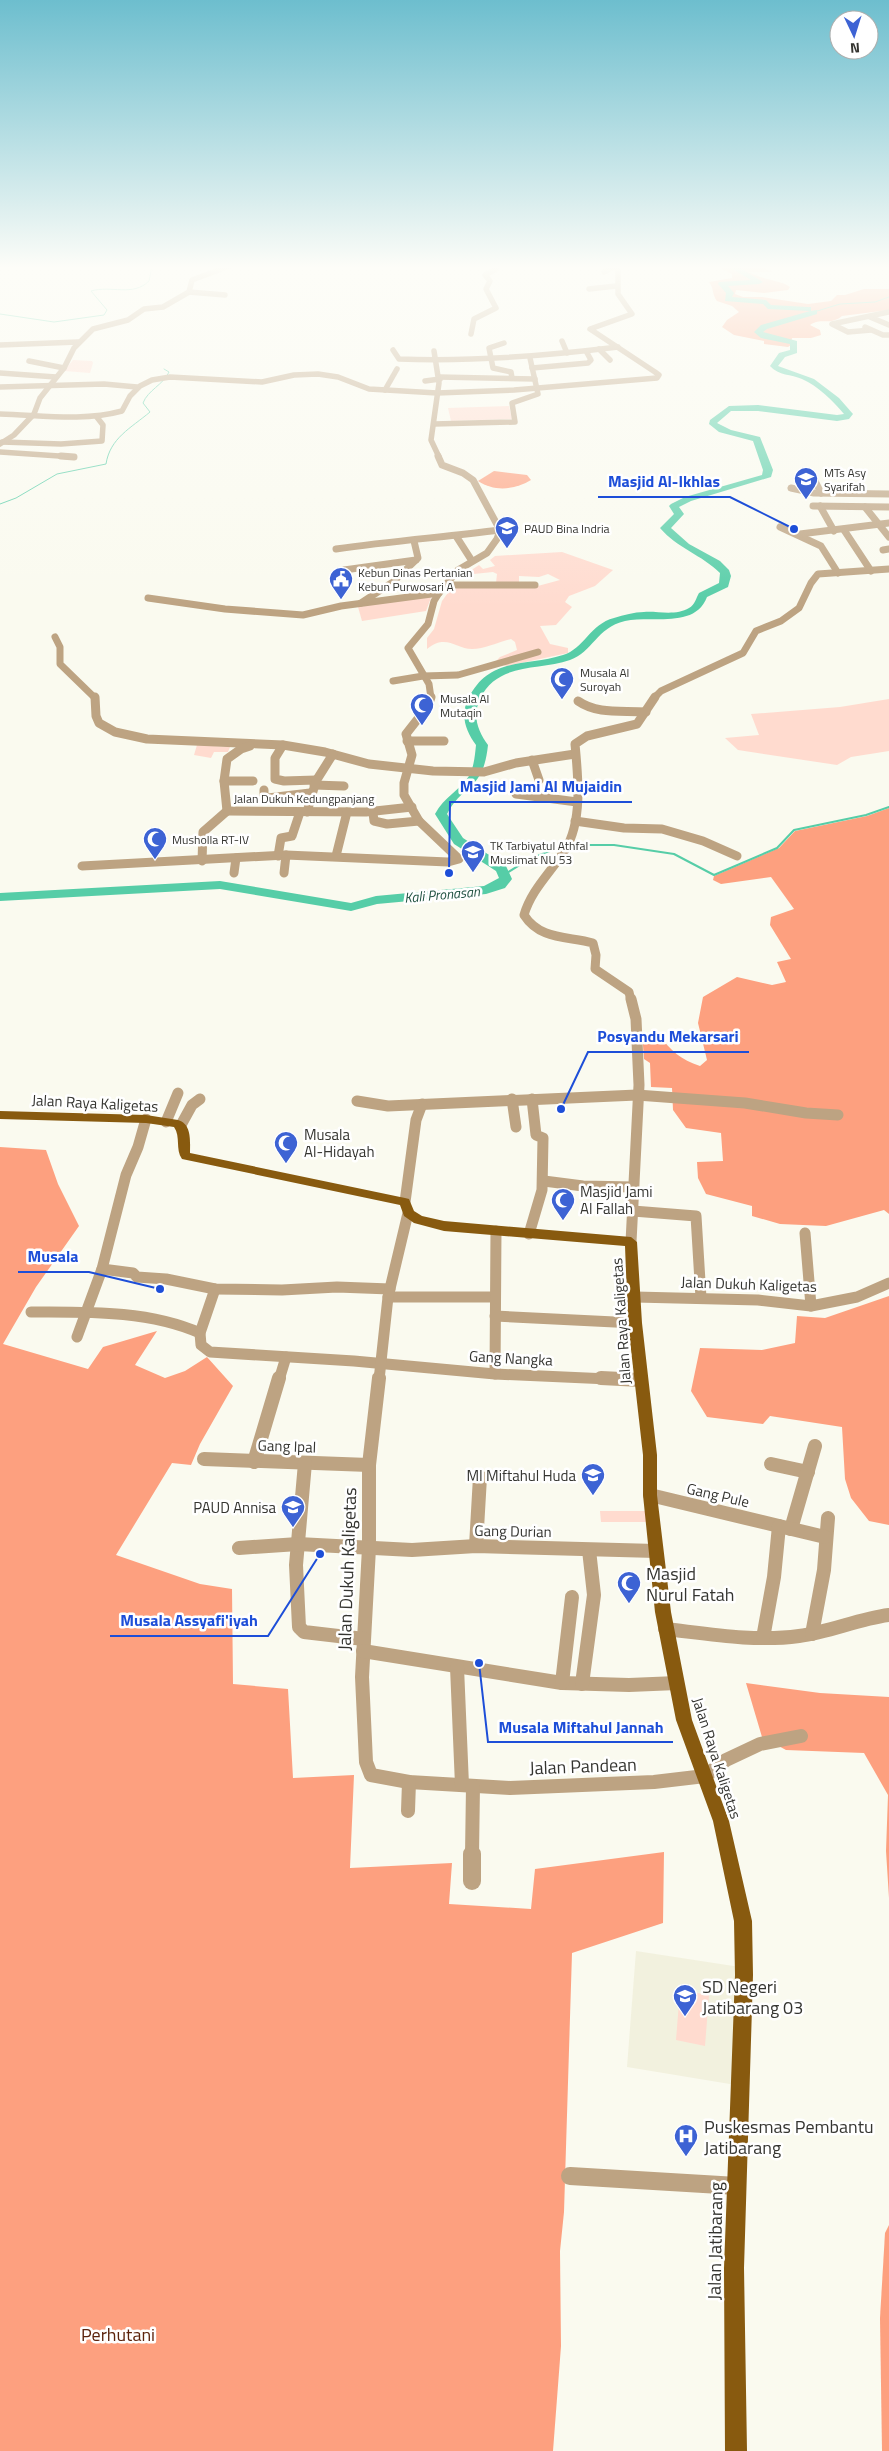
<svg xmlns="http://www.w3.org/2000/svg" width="889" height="2451" viewBox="0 0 889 2451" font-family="'Titillium Web',sans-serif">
<rect width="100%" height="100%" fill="#fafaef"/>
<path fill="#f2f1de" d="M636 1951 740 1967 736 2085 627 2067Z"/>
<g fill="#ffdbcf">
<path d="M73 360 92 361 93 363 90 373 64 371Z"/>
<path d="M509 406 512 419 451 421 448 408Z"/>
<path d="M562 552 613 570 595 586 569 596 565 602 572 607 556 625 540 626 550 644 568 648V653L507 666 494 663 500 657 517 650 515 642 511 639C499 642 484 649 472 649 456 649 446 633 427 649V638L434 629 442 601 450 590 461 587H534L560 580 548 574 539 577 519 576V584L496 583 497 574 493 572 464 575 479 565 483 569 495 566 490 560 495 556Z"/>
<path d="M432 595 426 611 362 621 358 607Z"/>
<path d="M889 699V751L851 757 837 765 738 750 725 738 759 735 751 714 840 707Z"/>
<path d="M197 745 230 747 228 752H214L211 758 194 755Z"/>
<path d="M600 1511H646L647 1522H601Z"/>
<path d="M680 1990 709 1995 705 2046 676 2040Z"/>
</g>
<g fill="#fda07f">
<path d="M723 265C740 265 757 263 772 272H748C760 279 784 281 790 287L788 290 764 293 736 290 735 294 743 297H762L808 304 831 301 837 295H845L864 289H889V310L842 316C830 326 821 317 810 325L820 330 821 335 811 338H792L791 345 788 347 764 344V341L734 335 722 327 727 320 739 312 732 306 717 301C712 295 714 288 709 282L732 278V274L722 269Z"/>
<path d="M494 471 527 475 531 480C515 490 494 492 478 481Z"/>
<path d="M889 808V1214L884 1210 826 1226 780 1224 752 1216V1206L706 1194 698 1178 697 1162 723 1161 721 1133 686 1128 673 1110 672 1088 651 1087 650 1063 644 1059 642 1032 659 1035C670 1050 681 1060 700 1066L707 1060 698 1023 703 997 737 977 772 985 786 982 777 962 791 959 770 925 771 917 794 909 771 877 721 884 713 880 714 876 779 848 795 831 867 816Z"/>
<path d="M0 1147 46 1150 58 1184 79 1226 36 1287 3 1344 88 1369 103 1347 157 1331 135 1365 165 1378 185 1371 207 1357 233 1386 200 1444 191 1465 172 1463 116 1555 200 1584 232 1589 233 1684 288 1689 293 1778 354 1775 350 1868 452 1863 449 1904 531 1909 535 1869 664 1852 663 1923 572 1953 564 2212 560 2251 561 2346 553 2451H0Z"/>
<path d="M889 1296V1525L869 1521 851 1498 845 1479 842 1427 770 1416 763 1424 707 1417 691 1391 700 1348 762 1350 795 1343 797 1316 825 1318Z"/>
<path d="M746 1683 820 1693 889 1697V1898L886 1851 888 1795 864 1753 786 1750 762 1737Z"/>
<path d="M889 2225V2451H882L880 2318 885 2233Z"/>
</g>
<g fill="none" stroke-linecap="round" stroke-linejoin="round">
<g stroke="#56cda7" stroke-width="1">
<path d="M0 266 5 265"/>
<path d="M814 312 840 304 875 302 889 297"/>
<path d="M0 314 54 322 104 315 107 310 91 291C111 285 133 297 149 281L152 266 155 265"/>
<path d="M0 504 16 498 57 474 106 464C110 438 131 428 150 412L143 403C148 390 163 385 169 372L164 369"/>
</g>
<g stroke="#56cda7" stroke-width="2">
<path d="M570 845H614L674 854 714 875 777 848 794 830 866 815 889 807"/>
<path d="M504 875C522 862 541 853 563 847"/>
</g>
<path fill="#56cda7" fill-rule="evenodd" d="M726 265H735L763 282 759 284 728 286 734 293 732 297 766 300 771 305 808 307H811V311L817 310V314L767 329 763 332 797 341V353L785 357 778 366 814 379 839 398 853 414 849 419 837 421 758 411H731L717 423 731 430 760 437 773 470 771 477 691 501 679 507 684 514 671 528 689 544 720 561 729 570 731 576 728 587 707 597C695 629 652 615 625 621 596 628 593 652 570 660 538 671 497 662 480 699 472 716 478 731 488 745 483 792 464 782 447 814L463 838 506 866 512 879 505 888 486 894 377 904 351 911 220 889 0 901V893L220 881 351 903 376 896 484 886 499 878 496 871 454 844 435 814C444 797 460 790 469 776 474 767 475 755 476 745 466 731 460 716 468 699 489 656 525 667 563 655 584 649 590 624 614 618 624 615 634 612 644 612 658 611 676 616 689 608 695 605 696 598 699 593L719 583 720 573C702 555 677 548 660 528L674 514 669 506 671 504 685 497 762 475 763 470 753 441 719 432 709 424 710 420 729 406 758 405 837 415 844 414C833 401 818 386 802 379 791 374 779 376 770 366L779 353 790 350V344L761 338 754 332 761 325 810 311 768 309 763 304 725 301 726 293 718 284 719 282 751 280Z"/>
<g stroke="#bda382" stroke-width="5.5">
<path d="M604 272 615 266"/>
<path d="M589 289 616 286"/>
<path d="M189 292 225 295"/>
<path d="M870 317 889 325"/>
<path d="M865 327 883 335H889"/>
<path d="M871 330 848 332 832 324 889 312"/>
<path d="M471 334 474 319 496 308 486 289 490 281 485 275 496 269V265"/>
<path d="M562 341 567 353"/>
<path d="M504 343 489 348 493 368 511 372 512 378"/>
<path d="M0 345 78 342"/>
<path d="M599 349 610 360"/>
<path d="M393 350 399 359C473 362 545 356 618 347"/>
<path d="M434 351 439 383 431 440 439 457"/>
<path d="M29 361 64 368"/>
<path d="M532 368 588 363 591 360 586 351"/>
<path d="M0 373 56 377"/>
<path d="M439 377 535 379"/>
<path d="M425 381 440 379"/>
<path d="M0 387 104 384 137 387"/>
<path d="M385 390 397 369"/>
<path d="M0 414C41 415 82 422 122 411L130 396 140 386 152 380 170 377 262 382 294 375 318 374 338 377 369 389 437 393 514 390 657 378 659 375 655 372 590 329 632 314 618 294V270L614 265"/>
<path d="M434 424 515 422 512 403 538 394 530 358"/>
<path d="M2 442 61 444 102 441 103 425 96 416"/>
<path d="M0 444 14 435 34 414 40 398 64 368 74 348 93 329 128 320 144 309 163 307 189 292 192 280 232 265"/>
<path d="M0 452 74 457"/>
</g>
<g stroke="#bda382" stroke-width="7">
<path d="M61 456 74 457"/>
<path d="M813 477 821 493"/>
<path d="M791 488 814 493 889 494"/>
<path d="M813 506 889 507"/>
<path d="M820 506 834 531"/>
<path d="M865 507 889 537"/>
<path d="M780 527 821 546 838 573"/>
<path d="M844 530 871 571"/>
<path d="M800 534 889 523"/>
<path d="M456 536 472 561"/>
<path d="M336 549C391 541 445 537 500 530"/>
<path d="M883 550 889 549"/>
<path d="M344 570 416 560"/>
<path d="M446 585H535"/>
<path d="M148 598 225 609 303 615 341 606 439 593"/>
<path d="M361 603 393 582 418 558 414 541"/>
<path d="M55 637 60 647V664L95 698"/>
<path d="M393 681 423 676 458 675 538 652"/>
<path d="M431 698 429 684 408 648 428 624 434 601 439 593 458 570 487 553 497 539 500 530 473 480 463 473 442 465 438 456"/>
<path d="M654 698 661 691 743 653 756 631 781 621 799 608 811 583 818 574 889 569"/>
</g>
<g stroke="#bda382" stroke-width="9">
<path d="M95 697 96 716 99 723 115 732 147 739 283 745 325 752 369 764 433 771 484 772 516 763 575 754"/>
<path d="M578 701C598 715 623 710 646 712"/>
<path d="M407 741H444"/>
<path d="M283 745 275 758V779L284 781 316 780"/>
<path d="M532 760 539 780"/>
<path d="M224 781H253"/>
<path d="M314 785 344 786"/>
<path d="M264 790V796L268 798 310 793"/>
<path d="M516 794 577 802"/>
<path d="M227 811 366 812 412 807"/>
<path d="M227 811 224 781 227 759 241 749 250 746"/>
<path d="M307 812 316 781 333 754"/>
<path d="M373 813 374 821 387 824 419 821"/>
<path d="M575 821 624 828 662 829 703 841 737 856"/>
<path d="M278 856 281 838 292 836 300 812"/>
<path d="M336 856 347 812"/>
<path d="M202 861 203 832 227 811"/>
<path d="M82 866 286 855 448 862 459 859 419 821 404 795V783L412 755 406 734 428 706 431 697"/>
<path d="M234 873 236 858"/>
<path d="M284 873 286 855"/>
<path d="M631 1001 629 992 595 969 596 955 593 943C567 936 540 940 524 915 531 890 551 872 565 850 583 821 578 776 575 744L587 736 637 724 655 697"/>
</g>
<g stroke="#bda382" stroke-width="11">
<path d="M631 999 636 1019 639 1085 631 1242"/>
<path d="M512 1099 516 1127"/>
<path d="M357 1101 388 1106 637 1095 745 1103 806 1113 838 1115"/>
<path d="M166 1122 178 1093"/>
<path d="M181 1125 192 1105 200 1099"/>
<path d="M544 1181 583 1186 633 1187"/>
<path d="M405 1202 416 1120 422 1104"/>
<path d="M633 1211 696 1216 701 1298"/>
<path d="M805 1233 811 1306"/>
<path d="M529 1234 542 1190 543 1138 536 1135 532 1099"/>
<path d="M102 1269 133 1273 137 1277 166 1279 215 1289 282 1290 337 1287 390 1289"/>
<path d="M215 1289 200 1333 201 1345 210 1352 354 1361 495 1374 631 1380"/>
<path d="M388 1297H494"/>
<path d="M635 1297 758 1300 811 1306 857 1297 889 1283"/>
<path d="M31 1312C87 1312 148 1310 200 1333"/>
<path d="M495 1316 635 1323"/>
<path d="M77 1337 102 1269 126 1175 138 1147 146 1119"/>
<path d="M495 1374 496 1231"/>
<path d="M279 1380 286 1357"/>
<path d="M379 1380 388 1297 408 1213"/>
</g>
<g stroke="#bda382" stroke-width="14">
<path d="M379 1378 369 1465V1548L362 1677 366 1762 371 1775 409 1782 510 1788 654 1782 705 1776 726 1760 760 1744 801 1736"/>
<path d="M601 1378 641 1380"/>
<path d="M204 1459 369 1465"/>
<path d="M254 1462 279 1378"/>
<path d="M305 1463 296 1565 299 1627 304 1632 364 1639"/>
<path d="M771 1464 808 1472"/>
<path d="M650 1495 779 1526"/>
<path d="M791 1529 815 1446"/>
<path d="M476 1546 480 1477"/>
<path d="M239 1548 298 1544 412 1550 476 1546 656 1551"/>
<path d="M665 1629C709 1634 755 1642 799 1636 830 1632 858 1619 889 1615"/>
<path d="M812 1634 824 1570 828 1518"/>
<path d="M763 1638 774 1577 779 1526 825 1537"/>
<path d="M363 1651 562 1683 629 1685 677 1683"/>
<path d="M457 1667 462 1785"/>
<path d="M562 1683 572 1597"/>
<path d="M582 1684 594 1595 589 1550"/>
<path d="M408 1811 409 1782"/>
<path d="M472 1855 473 1786"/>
</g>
<g stroke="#bda382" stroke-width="18">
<path d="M472 1881V1854"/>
<path d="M570 2176 737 2186"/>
</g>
<path fill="#885a0f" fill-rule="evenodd" d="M0 1111 146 1115 178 1120C192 1124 190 1141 190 1153L405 1198 409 1199 414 1211 422 1216 444 1221 631 1237 637 1242 642 1323 657 1455V1495L671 1612 692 1720 729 1821 752 1921 753 1975 744 2268 747 2451H725L724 2268 735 1975 734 1921 713 1821 676 1720 655 1612 643 1495V1455L628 1323 625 1246 444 1231 414 1223 404 1216 400 1205 182 1159C175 1149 181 1137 174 1127L146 1123 0 1119Z"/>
</g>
<linearGradient id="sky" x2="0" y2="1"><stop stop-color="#6dbece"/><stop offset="0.44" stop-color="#fdfdf8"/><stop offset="1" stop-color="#fdfdf8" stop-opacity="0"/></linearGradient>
<rect width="889" height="608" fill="url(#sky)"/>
<defs>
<g id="school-pin" transform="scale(1.25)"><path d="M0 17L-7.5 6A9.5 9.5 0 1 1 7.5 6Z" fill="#3d63d4" stroke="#fff"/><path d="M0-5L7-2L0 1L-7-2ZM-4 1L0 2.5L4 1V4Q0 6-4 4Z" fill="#fff"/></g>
<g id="civic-pin" transform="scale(1.25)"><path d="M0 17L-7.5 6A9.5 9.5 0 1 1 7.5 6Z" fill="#3d63d4" stroke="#fff"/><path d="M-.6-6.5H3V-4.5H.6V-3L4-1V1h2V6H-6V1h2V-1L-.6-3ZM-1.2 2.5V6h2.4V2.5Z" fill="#fff"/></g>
<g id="mosque-pin" transform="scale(1.25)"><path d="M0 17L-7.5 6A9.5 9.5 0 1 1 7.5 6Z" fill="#3d63d4" stroke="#fff"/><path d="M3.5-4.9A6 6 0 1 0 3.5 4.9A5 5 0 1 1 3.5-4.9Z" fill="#fff"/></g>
<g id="hospital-pin" transform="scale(1.25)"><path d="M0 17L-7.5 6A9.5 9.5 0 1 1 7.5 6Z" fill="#3d63d4" stroke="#fff"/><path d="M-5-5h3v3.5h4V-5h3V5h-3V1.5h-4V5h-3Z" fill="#fff"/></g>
</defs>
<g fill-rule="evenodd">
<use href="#school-pin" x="806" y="479"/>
<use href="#school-pin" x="507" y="528"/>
<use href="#civic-pin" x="341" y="579"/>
<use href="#mosque-pin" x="562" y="679"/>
<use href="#mosque-pin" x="422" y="705"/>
<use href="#mosque-pin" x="155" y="839"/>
<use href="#school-pin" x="473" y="852"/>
<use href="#mosque-pin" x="286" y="1143"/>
<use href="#mosque-pin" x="563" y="1200"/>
<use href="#school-pin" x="593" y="1475"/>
<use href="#school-pin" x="293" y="1507"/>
<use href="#mosque-pin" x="629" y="1583"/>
<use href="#school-pin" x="685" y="1996"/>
<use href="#hospital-pin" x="686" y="2136"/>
</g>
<g text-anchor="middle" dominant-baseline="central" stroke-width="5" stroke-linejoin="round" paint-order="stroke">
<g font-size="12" fill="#353531" stroke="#fff" text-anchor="start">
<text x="824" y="472">MTs Asy<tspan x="824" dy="14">Syarifah</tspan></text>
<text x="524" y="528">PAUD Bina Indria</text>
<text x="358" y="572">Kebun Dinas Pertanian<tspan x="358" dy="14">Kebun Purwosari A</tspan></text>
<text x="580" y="672">Musala Al<tspan x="580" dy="14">Suroyah</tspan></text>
<text x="440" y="698">Musala Al<tspan x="440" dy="14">Mutaqin</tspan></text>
<text x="172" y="839">Musholla RT-IV</text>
<text x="490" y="845">TK Tarbiyatul Athfal<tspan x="490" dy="14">Muslimat NU 53</tspan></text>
</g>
<g font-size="12" fill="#353531" stroke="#fff">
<text x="304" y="798">Jalan Dukuh Kedungpanjang</text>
</g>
<g font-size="14" font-style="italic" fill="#215242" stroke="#fff">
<text transform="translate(442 894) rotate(-5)">Kali Pronasan</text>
</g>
<g font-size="15" fill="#353531" stroke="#fff">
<text transform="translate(95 1103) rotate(3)">Jalan Raya Kaligetas</text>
<text transform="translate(749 1284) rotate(2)">Jalan Dukuh Kaligetas</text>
<text transform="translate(621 1321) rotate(-94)">Jalan Raya Kaligetas</text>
<text transform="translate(511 1358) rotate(3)">Gang Nangka</text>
<text transform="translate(287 1446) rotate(2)">Gang Ipal</text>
<text transform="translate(718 1495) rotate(13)">Gang Pule</text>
<text transform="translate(513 1531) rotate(1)">Gang Durian</text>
<text transform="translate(717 1758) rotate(72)">Jalan Raya Kaligetas</text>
</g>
<g font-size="15" fill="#353531" stroke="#fff" text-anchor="start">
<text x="304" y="1134">Musala<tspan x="304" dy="17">Al-Hidayah</tspan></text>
<text x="580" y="1191">Masjid Jami<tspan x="580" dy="17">Al Fallah</tspan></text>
<text x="576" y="1475" text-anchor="end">MI Miftahul Huda</text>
<text x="276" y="1507" text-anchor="end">PAUD Annisa</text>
</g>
<g font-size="18" fill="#353531" stroke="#fff">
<text transform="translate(347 1569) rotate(-88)">Jalan Dukuh Kaligetas</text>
<text transform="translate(583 1766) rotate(-2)">Jalan Pandean</text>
<text transform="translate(715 2241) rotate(-89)">Jalan Jatibarang</text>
</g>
<g font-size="18" fill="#353531" stroke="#fff" text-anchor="start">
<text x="646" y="1573">Masjid<tspan x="646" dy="21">Nurul Fatah</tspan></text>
<text x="702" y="1986">SD Negeri<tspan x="702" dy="21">Jatibarang 03</tspan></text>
<text x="704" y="2126">Puskesmas Pembantu<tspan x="704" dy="21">Jatibarang</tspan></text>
</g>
<g font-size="18" fill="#5c230c" stroke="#fff">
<text x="118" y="2334">Perhutani</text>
</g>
</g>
<path fill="none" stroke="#1d4ed8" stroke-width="2" d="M794 529L730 497H598M449 873L450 802H632M561 1109L588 1052H749M160 1289L89 1272H18M320 1554L268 1636H110M479 1663L488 1742H673"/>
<g fill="#1d4ed8" stroke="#fff" stroke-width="2">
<circle cx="794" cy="529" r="5"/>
<circle cx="449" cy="873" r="5"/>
<circle cx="561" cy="1109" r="5"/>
<circle cx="160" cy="1289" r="5"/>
<circle cx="320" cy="1554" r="5"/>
<circle cx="479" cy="1663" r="5"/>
</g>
<g font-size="16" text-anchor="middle" font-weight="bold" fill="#1d4ed8" stroke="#fff" stroke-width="5" stroke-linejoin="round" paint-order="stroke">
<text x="664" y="487">Masjid Al-Ikhlas</text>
<text x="541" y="792">Masjid Jami Al Mujaidin</text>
<text x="668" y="1042">Posyandu Mekarsari</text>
<text x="53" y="1262">Musala</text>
<text x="189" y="1626">Musala Assyafi'iyah</text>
<text x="581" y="1733">Musala Miftahul Jannah</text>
</g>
<g transform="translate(854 35) rotate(176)"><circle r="24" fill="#ffffff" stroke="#aeaead"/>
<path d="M0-4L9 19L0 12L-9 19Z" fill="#3d63d4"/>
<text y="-8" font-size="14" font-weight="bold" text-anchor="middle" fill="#353531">N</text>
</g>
</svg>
